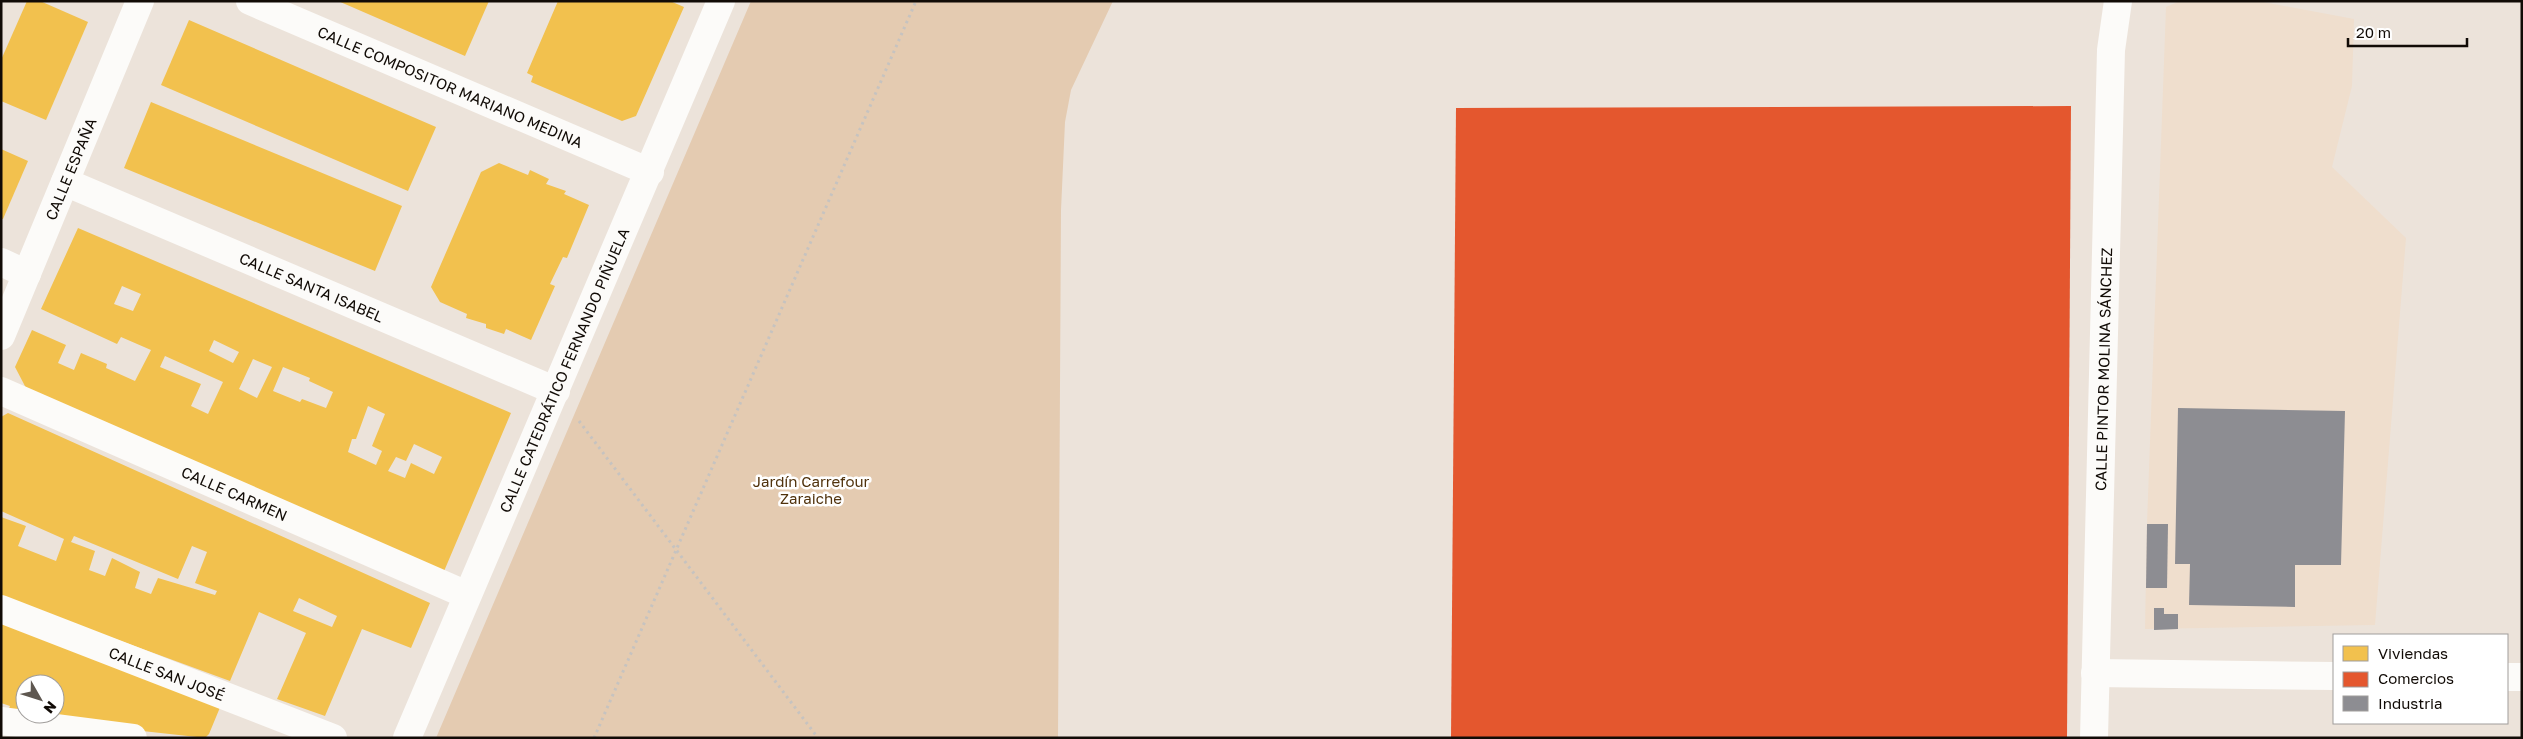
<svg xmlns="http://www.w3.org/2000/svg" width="2523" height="739" viewBox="0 0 2523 739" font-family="'Golos Text',sans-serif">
<rect width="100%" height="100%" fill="#ece3da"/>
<path fill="#efdecd" d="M2180 1H2258L2354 19 2352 86 2332 167 2406 238 2375 625 2145 629 2147 524 2166 7Z"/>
<path fill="#e4cbb1" d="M751 1H1113L1071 90 1065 122 1061 210 1058 738H436Z"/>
<g fill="#f2c14e" fill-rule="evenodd">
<path d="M27 1H40L88 22 46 120 1 101V60Z"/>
<path d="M338 1H489L465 56Z"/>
<path d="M558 1H670L684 7 636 116 622 121 531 82 533 76 527 73Z"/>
<path d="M189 20 436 127 408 191 161 85Z"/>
<path d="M151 102 402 206 375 271 124 168Z"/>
<path d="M1 149 28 161 3 219H1Z"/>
<path d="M499 163 528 175 530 170 549 179 546 184 566 191 564 194 589 205 567 258 563 257 550 284 555 286 531 340 506 329 504 334 486 328V324L466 318 467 314 440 302 431 287 481 172Z"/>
<path d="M78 228 511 413 442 576 26 388 15 367 32 330 66 345 58 363 74 370 81 353 107 364 106 368 135 381 151 350 121 337 117 344 41 309ZM122 286 141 294 133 311 114 304ZM214 340 239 352 233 363 209 351ZM165 356 223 382 208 414 191 406 201 384 160 367ZM253 359 272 367 257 398 239 389ZM283 367 310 378 309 381 333 392 326 408 302 399 300 402 273 391ZM368 406 385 414 372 446 382 451 376 465 348 452 352 439H356ZM414 444 442 457 434 474 411 463 405 478 388 471 396 457 406 461Z"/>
<path d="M8 413 430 603 411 648 362 629 325 716 277 699 306 633 259 612 230 681 1 597V517L26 526 18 546 56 561 64 539 1 511V417ZM74 536 178 579 192 546 207 552 195 583 217 591 215 595 158 578 151 594 135 588 140 572 112 558 105 576 89 570 95 551 71 542ZM299 598 337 616 332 627 293 611Z"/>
<path d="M1 621 221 705 209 734 205 738 197 737 6 716 10 706 1 703ZM25 684H55V714H25Z"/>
</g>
<path fill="#e4572e" d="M2071 106 2067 738H1451L1456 108Z"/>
<g fill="#8d8d92">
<path d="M2178 408 2345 411 2341 565H2295V607L2189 605 2190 564H2175Z"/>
<path d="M2147 524H2168L2167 588H2146Z"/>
<path d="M2154 608H2164V614H2178V629L2154 630Z"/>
</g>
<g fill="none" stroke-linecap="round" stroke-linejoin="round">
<g stroke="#c6c3c0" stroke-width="3" stroke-dasharray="2.5 4" stroke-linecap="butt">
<path d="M579 421 818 738"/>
<path d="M594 738 916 1"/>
</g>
<g stroke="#fcfbf9" stroke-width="28">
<path id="s1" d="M250 1 650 172"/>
<path id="s2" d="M65 182 556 391"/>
<path d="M1 262 27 274"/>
<path id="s3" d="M1 336 140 1"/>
<path id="s4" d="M1 391 467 595"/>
<path id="s5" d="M1 609 333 738"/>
<path d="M2095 673 2334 676"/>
<path d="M2507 677H2522"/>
<path d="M1 721 133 738"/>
<path id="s6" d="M407 738 721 1"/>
<path id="s7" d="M2094 738 2111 50 2118 1"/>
</g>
</g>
<g text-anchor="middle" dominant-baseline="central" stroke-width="5" stroke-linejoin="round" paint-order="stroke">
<g font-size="15" fill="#110b06" stroke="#fff">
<text stroke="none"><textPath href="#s1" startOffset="218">CALLE COMPOSITOR MARIANO MEDINA</textPath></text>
<text stroke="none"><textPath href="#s3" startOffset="181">CALLE ESPAÑA</textPath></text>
<text stroke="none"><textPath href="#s2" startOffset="268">CALLE SANTA ISABEL</textPath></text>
<text stroke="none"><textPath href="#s7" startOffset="369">CALLE PINTOR MOLINA SÁNCHEZ</textPath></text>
<text stroke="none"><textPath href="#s6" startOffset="400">CALLE CATEDRÁTICO FERNANDO PIÑUELA</textPath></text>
<text stroke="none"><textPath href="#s4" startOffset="255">CALLE CARMEN</textPath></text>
<text stroke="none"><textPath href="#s5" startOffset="178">CALLE SAN JOSÉ</textPath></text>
</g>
<g font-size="15" fill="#50320c" stroke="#fff">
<text x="811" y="481">Jardín Carrefour<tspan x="811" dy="17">Zaraiche</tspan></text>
</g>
</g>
<rect width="2523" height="739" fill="none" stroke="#110b06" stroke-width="5"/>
<rect x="2333" y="634" width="175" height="90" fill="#ffffff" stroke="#a09d9b"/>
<rect x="2343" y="646" width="25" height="15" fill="#f2c14e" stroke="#a09d9b"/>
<text x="2378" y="659" font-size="15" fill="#110b06">Viviendas</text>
<rect x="2343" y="672" width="25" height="15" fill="#e4572e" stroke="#a09d9b"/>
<text x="2378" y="684" font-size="15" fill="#110b06">Comercios</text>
<rect x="2343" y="696" width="25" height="15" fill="#8d8d92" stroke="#a09d9b"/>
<text x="2378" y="709" font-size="15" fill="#110b06">Industria</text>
<g transform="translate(40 699) rotate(129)"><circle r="24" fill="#ffffff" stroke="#a09d9b"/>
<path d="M0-4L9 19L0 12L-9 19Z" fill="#5e5750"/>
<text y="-8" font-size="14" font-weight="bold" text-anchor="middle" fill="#110b06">N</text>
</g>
<path d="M2348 38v8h119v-8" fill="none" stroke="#110b06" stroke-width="2.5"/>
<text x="2356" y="38" font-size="15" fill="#110b06" stroke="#ffffff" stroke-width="4" paint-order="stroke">20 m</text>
</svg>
